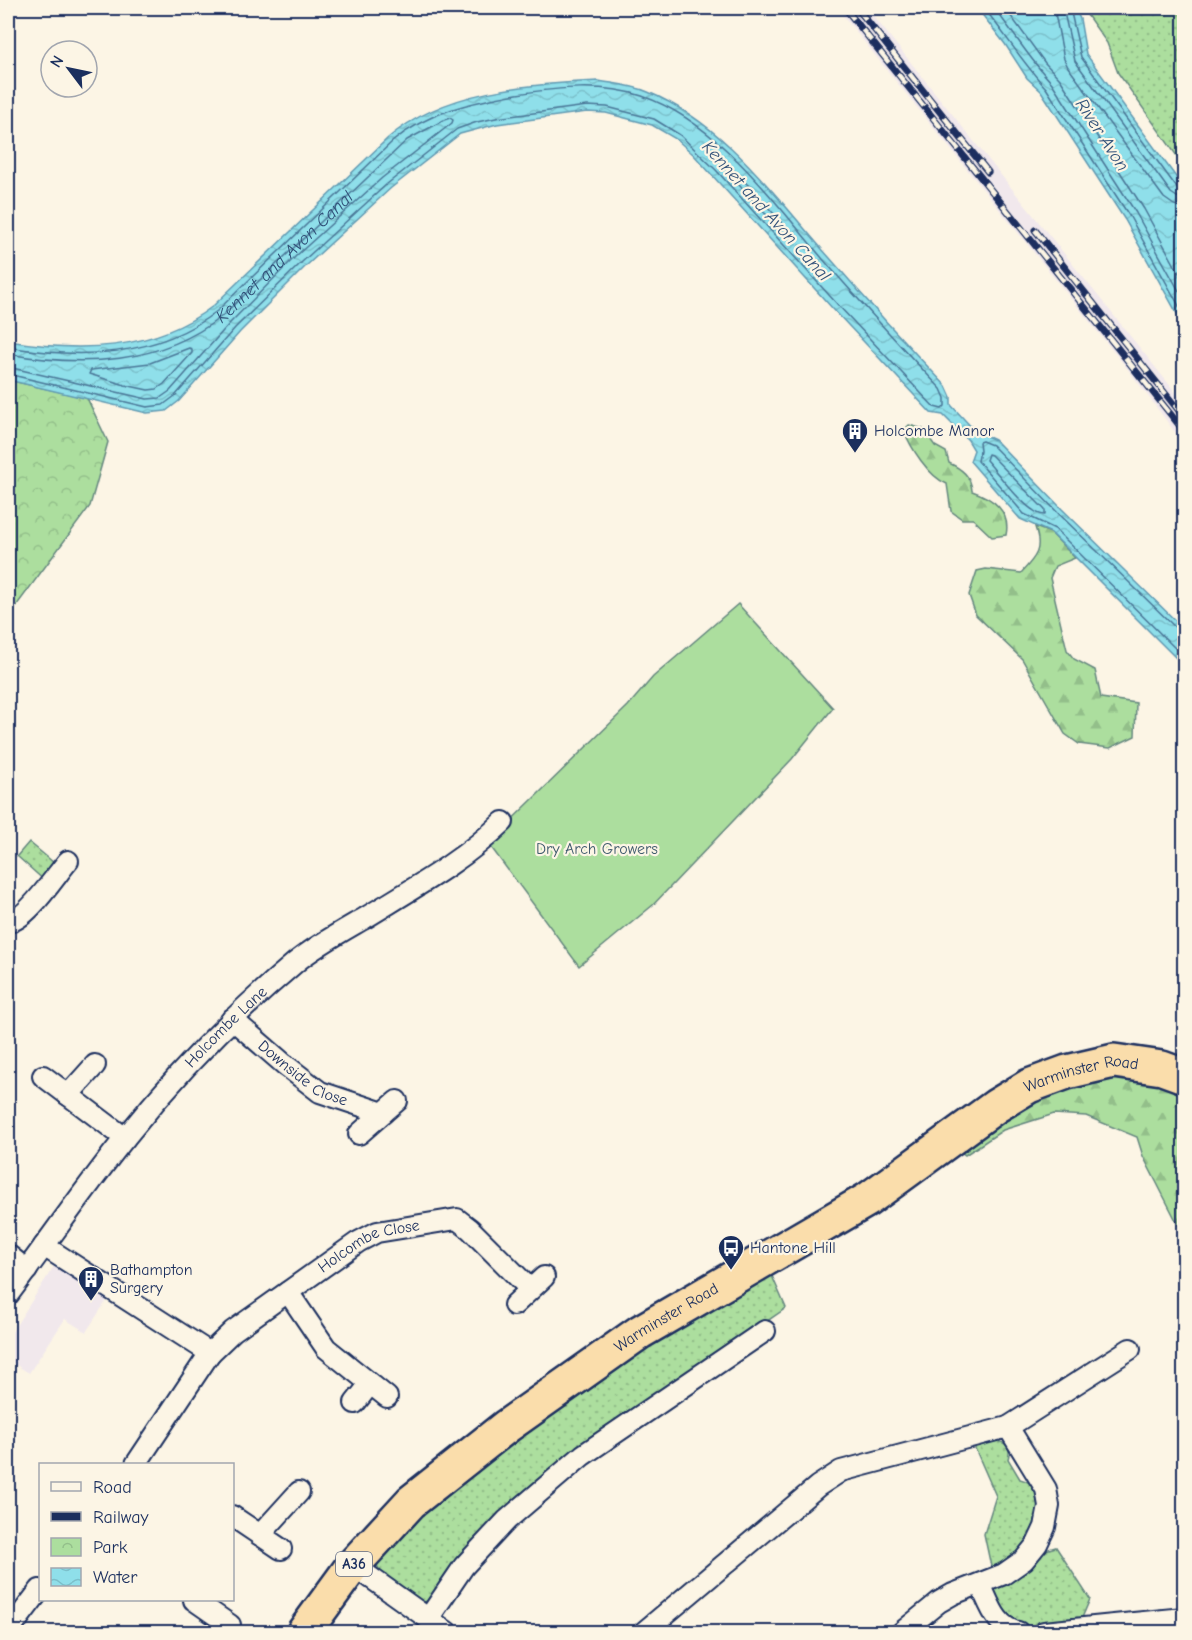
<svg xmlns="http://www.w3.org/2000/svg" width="1192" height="1640" viewBox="0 0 1192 1640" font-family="'Comic Neue',sans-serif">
<defs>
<pattern id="grass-dots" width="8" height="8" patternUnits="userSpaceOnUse" patternTransform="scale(1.5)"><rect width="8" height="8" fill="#acde9e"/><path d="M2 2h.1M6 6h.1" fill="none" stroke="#93bf8a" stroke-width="1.8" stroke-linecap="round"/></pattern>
<pattern id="forest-firs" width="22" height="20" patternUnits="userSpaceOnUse" patternTransform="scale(1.5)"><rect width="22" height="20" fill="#acde9e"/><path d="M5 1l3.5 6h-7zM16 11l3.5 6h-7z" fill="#93bf8a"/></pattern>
<pattern id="park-crowns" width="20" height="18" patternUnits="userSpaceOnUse" patternTransform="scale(1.5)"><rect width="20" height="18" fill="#acde9e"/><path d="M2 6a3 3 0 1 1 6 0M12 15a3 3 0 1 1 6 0" fill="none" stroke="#93bf8a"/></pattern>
<pattern id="water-waves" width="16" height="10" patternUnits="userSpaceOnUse" patternTransform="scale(1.5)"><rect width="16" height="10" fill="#8fdfea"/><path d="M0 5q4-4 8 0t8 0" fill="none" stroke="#7bc0cb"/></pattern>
</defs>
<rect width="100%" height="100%" fill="#fcf5e5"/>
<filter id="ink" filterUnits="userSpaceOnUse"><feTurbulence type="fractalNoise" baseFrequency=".0167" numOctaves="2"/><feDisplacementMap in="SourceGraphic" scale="12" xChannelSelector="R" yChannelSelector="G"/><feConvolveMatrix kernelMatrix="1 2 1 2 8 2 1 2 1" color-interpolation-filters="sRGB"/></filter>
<g filter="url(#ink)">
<g fill="#f1e8ec">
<path d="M837 8H867L1184 403V444L1130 372Z"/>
<path d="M56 1263 109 1297 86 1332 65 1319 29 1373 8 1360V1338Z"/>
</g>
<g fill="url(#grass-dots)" stroke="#64867e" stroke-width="1.5">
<path d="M1082 8H1184V166L1118 73 1107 43Z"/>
<path d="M29 842 54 863 46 882 17 856Z"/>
<path d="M769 1269 786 1308 577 1453 435 1598 424 1602 416 1600 383 1576 376 1564 382 1548 542 1413Z"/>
<path d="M992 1440C1005 1442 1012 1445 1008 1459L1020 1479C1051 1486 1039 1532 1023 1550 1016 1559 1001 1565 992 1571L984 1534 996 1496 974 1446Z"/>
<path d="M1056 1547 1090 1599 1081 1620 1027 1627 1016 1625 1001 1615 994 1589 996 1584 1020 1576 1039 1552Z"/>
</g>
<g fill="url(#forest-firs)" stroke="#64867e" stroke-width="1.5">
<path d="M909 425 923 429 935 446 946 452 949 463C962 469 971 476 972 491 993 498 1011 512 1006 535L992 537 973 519H962L951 511 947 484C929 477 910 447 904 430Z"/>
<path d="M1035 527 1051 533 1075 558 1055 566 1050 578 1067 650 1074 659 1095 670 1101 698 1136 703 1135 736 1110 748 1079 744 1065 734 1022 659 976 615 969 595 977 571 986 569 1021 573C1036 557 1043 550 1035 527Z"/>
<path d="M1092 1077 1152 1080 1184 1092V1236L1143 1156 1137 1137 1086 1116 1054 1114 1003 1130 965 1155 961 1152 1027 1103Z"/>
</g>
<path fill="url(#park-crowns)" stroke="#64867e" stroke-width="1.5" d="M8 380 87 398 108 442 90 506 8 617Z"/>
<path fill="#acde9e" stroke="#64867e" stroke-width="1.5" d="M738 604 833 708 792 759 653 905 579 966 488 843 628 706 653 677Z"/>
<g fill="url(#water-waves)" stroke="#6199b2" stroke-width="1.5">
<path d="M977 8H1075L1080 19 1086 54 1184 188V326L1125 220 1041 91 1027 78 1005 44Z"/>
<path d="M599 81C615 84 632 85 648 92 725 124 775 196 829 257 867 301 906 344 946 386L951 397V405L975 431 995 440 1062 509 1184 629V666L1051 533 1020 519 970 461 974 450 968 440 943 415 931 413 833 309 693 154 676 139 652 125 606 113 587 112 497 124 460 134 391 188 306 266 240 332 179 401 166 411 147 413 8 380V341C79 352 153 352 213 306L388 138C444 90 528 84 599 81Z"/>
</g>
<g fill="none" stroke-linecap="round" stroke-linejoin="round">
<g stroke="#497596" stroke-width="1.5">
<path d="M984 8C1005 34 1023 63 1046 88L1130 217 1184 315"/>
<path d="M994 8C1014 33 1030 60 1052 83L1136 213 1184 300"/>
<path d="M1005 8 1045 63 1060 79 1144 209 1184 282"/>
<path d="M1054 8 1064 59 1068 67 1164 198 1174 205 1184 207"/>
<path d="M1063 8 1075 61 1171 193 1177 197 1184 198"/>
<path d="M1070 8 1081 57 1177 188 1184 191"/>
<path d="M732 169 754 191 787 229V234L783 233 729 174V171Z"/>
<path d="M8 347C80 359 156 358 217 311L392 142C427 112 472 102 517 94 558 88 602 83 642 96 719 122 777 206 828 265 865 307 902 348 941 389L945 398V406L942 409 934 407 838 305 716 170 680 135 654 119 607 107 587 106 496 118 477 122 457 129 387 184 302 262 235 328 175 396 163 405 147 407 8 374"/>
<path d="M189 348 192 349V353L164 384 157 389 148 390 125 385 89 374 91 370 150 363Z"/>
<path id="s1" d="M8 354C82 367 160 365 222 316L407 140 444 120 450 118 453 120 452 123 382 178 296 256 230 323 170 391 160 398 147 399 8 367"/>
<path d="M988 454 991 455 1045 510V515C1028 515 998 473 986 460Z"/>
<path d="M1184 632 1178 630 1058 513 992 445 982 441 979 442 980 451 978 461 1024 514 1055 529 1184 657"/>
</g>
<g stroke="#1b2f5e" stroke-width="24">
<g id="street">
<path d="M8 922C27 920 55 876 68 861"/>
<path id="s2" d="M232 1019 284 1064 320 1092 383 1113 397 1101"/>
<path d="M43 1076 125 1138"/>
<path d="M68 1095 95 1065"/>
<path d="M359 1134 383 1113"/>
<path d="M44 1246 210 1353 136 1464"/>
<path d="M8 1255 27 1270"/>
<path d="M288 1292 326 1348 387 1397"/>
<path id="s3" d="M8 1295C47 1243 84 1189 125 1138 176 1074 233 1015 296 962 317 945 341 932 365 918 412 889 463 861 503 822"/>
<path d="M514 1305 544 1277"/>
<path id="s4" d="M210 1353 233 1331 358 1242 377 1232 457 1219 470 1229 530 1289"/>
<path d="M355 1403 370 1384"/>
<path d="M1008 1427 1130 1349"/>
<path d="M232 1516 281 1549"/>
<path d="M260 1535 299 1492"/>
<path d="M353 1565 447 1632"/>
<path d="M980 1584C990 1604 995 1627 1018 1632"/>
<path d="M194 1600 230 1625"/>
<path d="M428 1619 464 1566 507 1520 583 1455 765 1331"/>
<path d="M8 1632 40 1590"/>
<path d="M644 1632 818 1486 841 1471 1008 1427 1046 1489 1049 1506 1045 1527 1037 1544 1024 1560 1004 1574 953 1594 939 1602 902 1632"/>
<path d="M1044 1632 1184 1618"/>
</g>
</g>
<g stroke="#1b2f5e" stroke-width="38">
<g id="highway">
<path id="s5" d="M304 1632 353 1565 411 1502 507 1426 640 1332 867 1200 996 1106 1029 1086 1067 1072 1114 1061 1162 1068 1184 1076"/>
</g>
</g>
<use href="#street" stroke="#fcf5e5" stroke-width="20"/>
<use href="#highway" stroke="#faddab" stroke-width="33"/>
<g stroke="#1b2f5e" stroke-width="7">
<g id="rail">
<path d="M845 8 1184 431"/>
<path d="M857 8 988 172"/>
<path d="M1035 230 1184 417"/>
</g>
</g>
<use href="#rail" stroke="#fcf5e5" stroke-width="4.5" stroke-dasharray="14" stroke-linecap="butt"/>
</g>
</g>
<defs>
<g id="building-pin" transform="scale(1.35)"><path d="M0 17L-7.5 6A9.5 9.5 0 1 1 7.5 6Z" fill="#1b2f5e" stroke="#fcf5e5"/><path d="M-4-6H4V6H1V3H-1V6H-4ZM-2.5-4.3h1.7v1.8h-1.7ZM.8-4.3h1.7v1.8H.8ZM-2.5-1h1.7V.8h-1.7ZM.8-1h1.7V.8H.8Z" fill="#fff"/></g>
<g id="bus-pin" transform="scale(1.35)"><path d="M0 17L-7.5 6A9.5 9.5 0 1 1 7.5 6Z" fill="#1b2f5e" stroke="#fcf5e5"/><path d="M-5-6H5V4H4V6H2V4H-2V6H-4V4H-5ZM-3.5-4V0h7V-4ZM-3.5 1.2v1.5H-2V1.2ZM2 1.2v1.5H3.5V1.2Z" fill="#fff"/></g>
</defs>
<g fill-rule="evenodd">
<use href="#building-pin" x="855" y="431"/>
<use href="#bus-pin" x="731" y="1248"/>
<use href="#building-pin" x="91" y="1279"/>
</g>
<g text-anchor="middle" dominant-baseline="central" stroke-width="4.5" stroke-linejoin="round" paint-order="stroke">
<rect fill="#fcf5e5" stroke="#5e6a86" stroke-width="1.5" x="336" y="1552" width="36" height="24" rx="4.5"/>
<g font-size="15" font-weight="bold" fill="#1b2f5e">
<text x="354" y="1564">A36</text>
</g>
<g font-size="16" fill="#1b2f5e" stroke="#fcf5e5" text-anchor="start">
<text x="874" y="431">Holcombe Manor</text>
<text x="750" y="1248">Hantone Hill</text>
<text x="110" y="1270">Bathampton<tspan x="110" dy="18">Surgery</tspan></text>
</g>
<g font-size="16" fill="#3f5b6e" stroke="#fcf5e5">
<text x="597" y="849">Dry Arch Growers</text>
</g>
<g font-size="16" fill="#1b2f5e" stroke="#fcf5e5">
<text stroke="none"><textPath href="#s3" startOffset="346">Holcombe Lane</textPath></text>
<text stroke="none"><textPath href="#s2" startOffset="90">Downside Close</textPath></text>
<text stroke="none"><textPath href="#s5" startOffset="969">Warminster Road</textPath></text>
<text stroke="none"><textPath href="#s4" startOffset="194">Holcombe Close</textPath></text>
<text stroke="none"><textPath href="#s5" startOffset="484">Warminster Road</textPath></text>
</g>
<g font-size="18" font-style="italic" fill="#32527a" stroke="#fcf5e5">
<text transform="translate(1102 135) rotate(57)">River Avon</text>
<text transform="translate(766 211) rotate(48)">Kennet and Avon Canal</text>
<text stroke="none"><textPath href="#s1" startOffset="310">Kennet and Avon Canal</textPath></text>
</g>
</g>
<rect width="1192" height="1640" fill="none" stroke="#fcf5e5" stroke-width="30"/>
<rect x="15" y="15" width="1162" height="1610" fill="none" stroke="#1b2f5e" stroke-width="2" filter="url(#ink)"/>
<rect x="39" y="1463" width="195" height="138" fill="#fcf5e5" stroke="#a2a6af" stroke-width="1.5"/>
<rect x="51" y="1482" width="30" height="9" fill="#fcf5e5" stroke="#a2a6af" stroke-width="1.5"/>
<text x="93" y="1493" font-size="18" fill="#1b2f5e">Road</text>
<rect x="51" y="1512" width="30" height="9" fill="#1b2f5e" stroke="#a2a6af" stroke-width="1.5"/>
<text x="93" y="1523" font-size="18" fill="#1b2f5e">Railway</text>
<rect x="51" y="1538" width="30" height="18" fill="url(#park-crowns)" stroke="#a2a6af" stroke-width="1.5"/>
<text x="93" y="1553" font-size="18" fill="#1b2f5e">Park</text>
<rect x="51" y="1568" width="30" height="18" fill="url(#water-waves)" stroke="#a2a6af" stroke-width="1.5"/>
<text x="93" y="1583" font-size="18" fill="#1b2f5e">Water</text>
<g transform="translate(69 69) rotate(302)"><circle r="28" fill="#fcf5e5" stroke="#a2a6af" stroke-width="1.5"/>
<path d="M0-4.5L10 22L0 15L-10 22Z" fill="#1b2f5e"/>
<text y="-9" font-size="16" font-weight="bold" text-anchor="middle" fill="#1b2f5e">N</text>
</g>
</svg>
